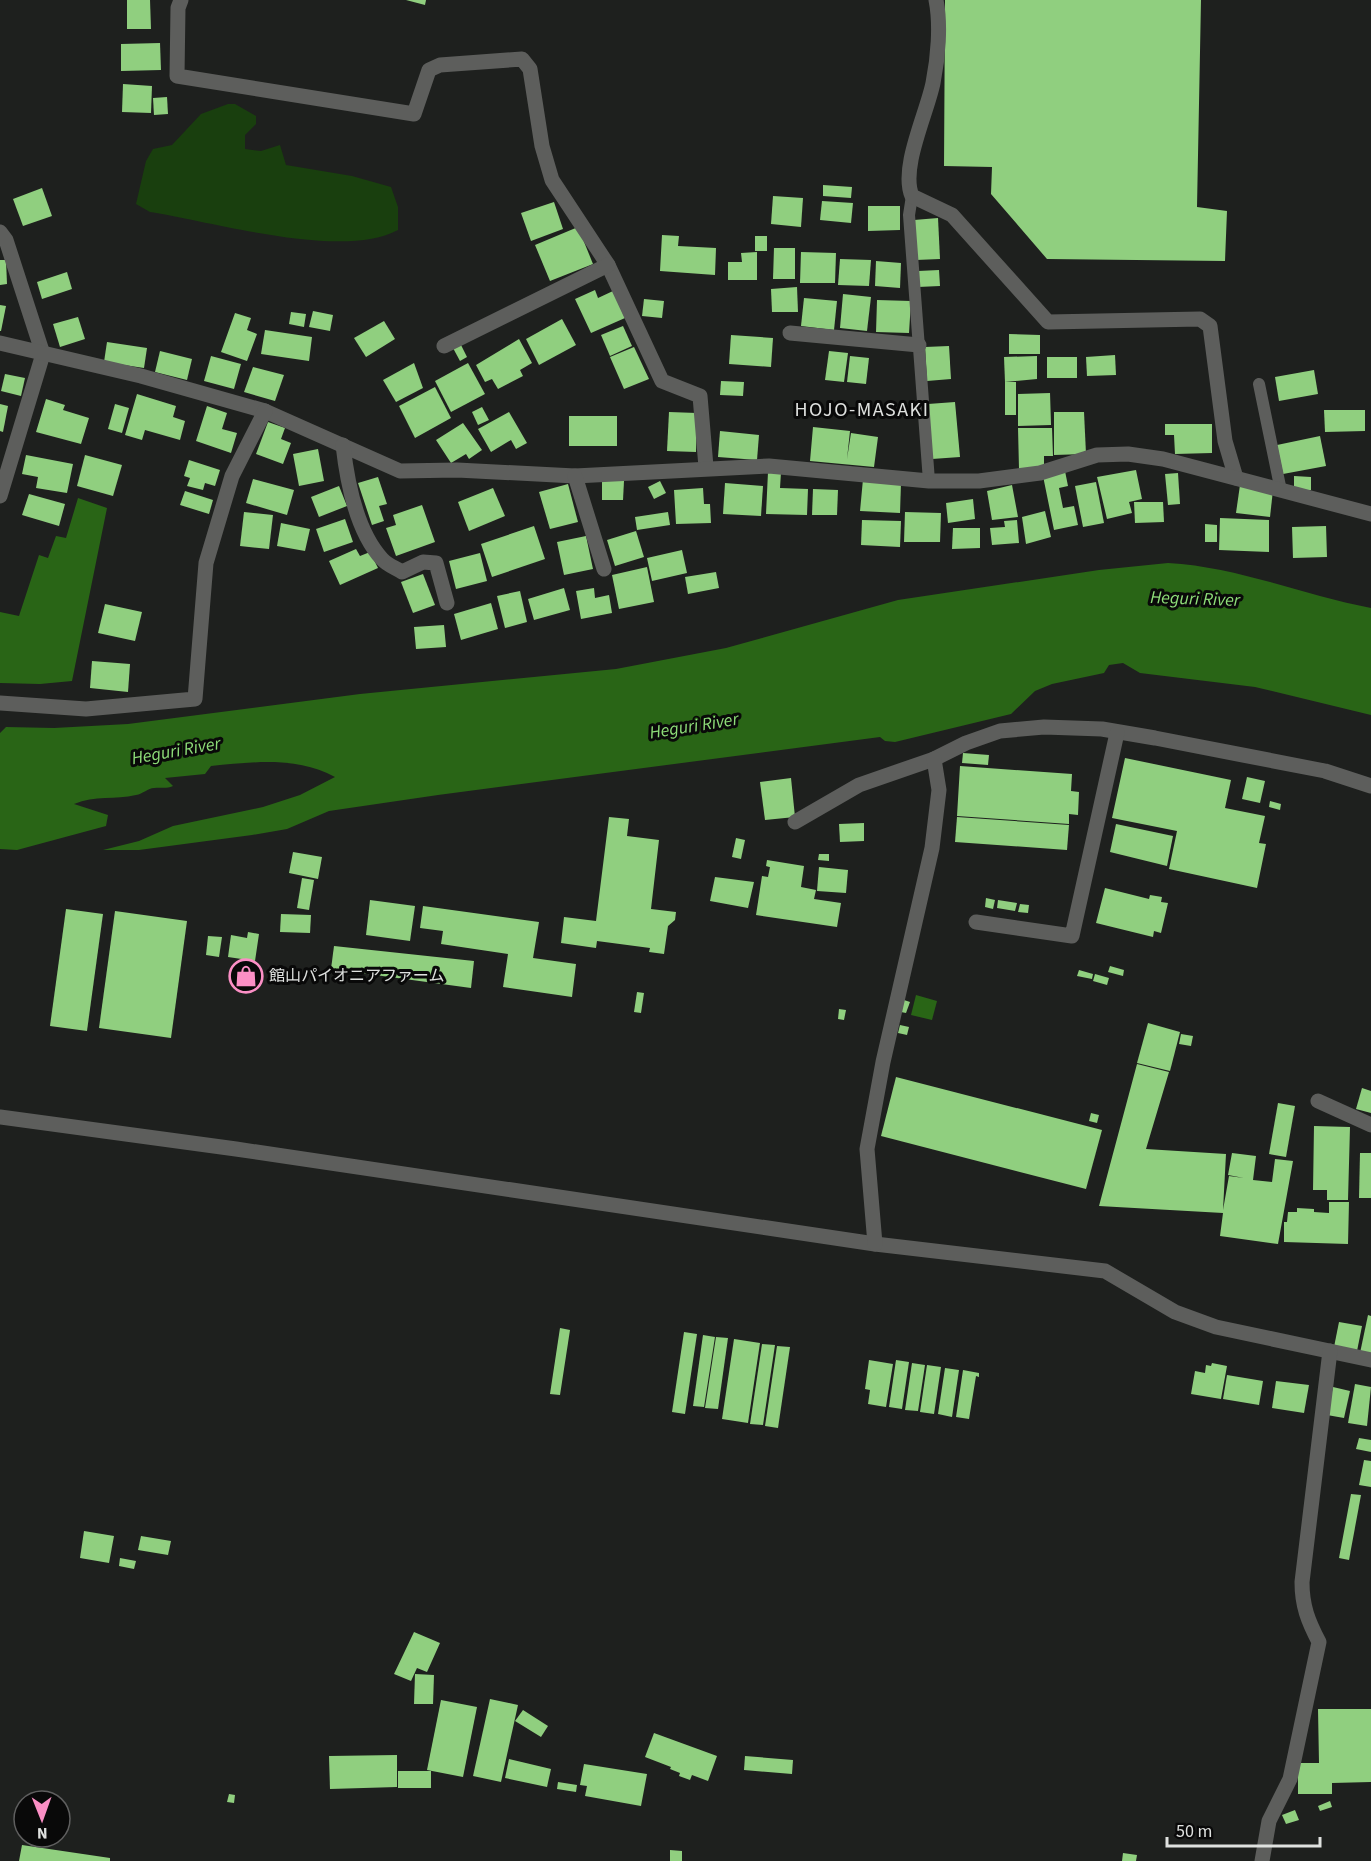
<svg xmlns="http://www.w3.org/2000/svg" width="1371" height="1861" viewBox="0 0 1371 1861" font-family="'Source Sans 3','Noto Sans JP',sans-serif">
<rect width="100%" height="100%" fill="#1e201e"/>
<path fill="#193f0e" d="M228 104H235L256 116V124L245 135V149L261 151 280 145 286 165 352 176 391 187 398 207V230C343 260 214 222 150 212L136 204 146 161 153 149 172 145 201 114Z"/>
<g fill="#296516">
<path d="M78 498 107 508 72 681 40 684 0 683V612L19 616 39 555 48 558 56 536 66 538Z"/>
<path d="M1168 563C1239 567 1302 595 1371 608V715L1255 687 1140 673 1123 663 1109 665 1104 673 1052 684 1035 691 1011 714 895 742 885 741 880 737 438 795 329 811 287 829 252 835 139 850H103L139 841 173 826 263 807 300 795 335 777C297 756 253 762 211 766L205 774 165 778 173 786C166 789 162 787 154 788 148 788 143 794 136 795 115 800 95 795 74 804L108 815 106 826 17 850 0 849V733L6 727 54 728 128 724 360 694 616 669 726 648 898 600 1099 570Z"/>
<path d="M916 995 937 1001 932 1020 911 1015Z"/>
</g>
<g fill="#90cf7f">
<path d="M127 0H150L151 29H127Z"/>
<path d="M406 0H426L425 5Z"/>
<path d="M945 0H1201L1197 207 1227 211 1225 261 1047 259 991 194 992 167 944 166Z"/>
<path d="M160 43 161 70 121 71V44Z"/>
<path d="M123 84 152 86 151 113 122 112Z"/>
<path d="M167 97 168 114 154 115 153 98Z"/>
<path d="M823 185 852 187 851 198 823 196Z"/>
<path d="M42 188 52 216 23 226 13 199Z"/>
<path d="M773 196 803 198 801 227 771 224Z"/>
<path d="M822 201 853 203 851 223 820 220Z"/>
<path d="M554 202 563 229 531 241 521 213Z"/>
<path d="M868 206H900V230L868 231Z"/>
<path d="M938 218 940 259 916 260 914 220Z"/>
<path d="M578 227 593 264 550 281 535 245Z"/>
<path d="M662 235 679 236 678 246 716 248 715 275 660 271Z"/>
<rect x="755" y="236" width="12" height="15"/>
<path d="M774 248H795V279H773Z"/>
<path d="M757 252V280H728V262H742L741 253Z"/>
<path d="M801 252 836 253 835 283H800Z"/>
<path d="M840 259 871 260 869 286 838 285Z"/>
<path d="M0 260H6L7 284 0 285Z"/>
<path d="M876 261 901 263 900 288 875 286Z"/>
<path d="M939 270 940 286 918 287V271Z"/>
<path d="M67 272 72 289 42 299 37 282Z"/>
<path d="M797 287 798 312H772L771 289Z"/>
<path d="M595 290 598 298 613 291 625 318 591 333 575 299Z"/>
<path d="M843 294 871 297 867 331 840 328Z"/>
<path d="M804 298 837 301 834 330 801 326Z"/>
<path d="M644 299 664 301 662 318 642 316Z"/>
<path d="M877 300 911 301 909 333 876 332Z"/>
<path d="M0 305 6 306 1 331H0Z"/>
<path d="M313 311 333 315 330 331 309 327Z"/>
<path d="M291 312 306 314 304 327 289 324Z"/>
<path d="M235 313 251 318 247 330 257 334 247 361 221 352Z"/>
<path d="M78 317 85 339 60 347 53 324Z"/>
<path d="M562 319 576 345 539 365 526 339Z"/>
<path d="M384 321 395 339 366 357 354 338Z"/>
<path d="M623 326 632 346 610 356 601 335Z"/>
<path d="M265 330 312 337 309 361 261 354Z"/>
<path d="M1009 334 1040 335V354H1009Z"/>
<path d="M731 335 773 338 771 367 729 364Z"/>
<path d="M519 339 532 363 520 370 523 376 498 389 492 379 485 382 476 365Z"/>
<path d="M107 342 147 348 144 368 104 362Z"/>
<path d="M461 345 467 357 460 361 453 348Z"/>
<path d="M949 346 951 379 927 381 925 347Z"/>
<path d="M634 347 649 379 624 389 610 357Z"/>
<path d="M160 351 192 359 187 380 155 372Z"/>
<path d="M829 351 848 353 844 382 825 380Z"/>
<path d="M1115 355 1116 375 1087 376 1086 357Z"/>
<path d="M211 356 241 364 234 389 204 381Z"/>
<path d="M850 356 869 358 866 384 847 382Z"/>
<path d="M1037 356V379L1005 382 1004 357Z"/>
<rect x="1047" y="357" width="30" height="21"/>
<path d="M414 363 423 388 396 402 383 380Z"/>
<path d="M468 363 485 394 451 412 435 381Z"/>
<path d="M253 367 284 375 275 401 244 392Z"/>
<path d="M1314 370 1318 394 1279 401 1275 377Z"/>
<path d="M5 374 25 378 21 396 1 391Z"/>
<path d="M721 381 744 382 743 396 720 395Z"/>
<rect x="1005" y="382" width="11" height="33"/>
<path d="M435 387 451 418 415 438 399 406Z"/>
<path d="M1050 393 1051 425 1018 426V394Z"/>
<path d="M137 394 176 406 173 417 185 421 180 440 145 430 142 440 125 435Z"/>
<path d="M46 399 65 405 63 410 89 418 81 444 36 432Z"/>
<path d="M955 402 960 457 932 459 928 404Z"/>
<path d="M0 404 8 406 3 432 0 431Z"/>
<path d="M115 404 129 408 122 433 108 429Z"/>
<path d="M207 406 227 413 222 429 237 433 231 453 196 441Z"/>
<path d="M482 407 489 420 478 425 472 412Z"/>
<path d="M1324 410H1365V431L1325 432Z"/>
<path d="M509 412 527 443 516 449 511 440 491 452 478 429Z"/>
<path d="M669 412 697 413 696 452 667 451Z"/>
<path d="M1054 412H1084L1086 454 1054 455Z"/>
<rect x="569" y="416" width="48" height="30"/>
<path d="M268 422 285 428 281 439 291 443 283 464 256 454Z"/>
<path d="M463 423 482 450 469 459 466 454 451 463 436 440Z"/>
<path d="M1165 424H1212V453L1175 454 1174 435H1165Z"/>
<path d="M813 427 850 431 847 459 851 433 878 437 874 467 810 461Z"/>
<path d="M1018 428H1052L1053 456H1044V469H1019Z"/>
<path d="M720 431 759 435 757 460 718 457Z"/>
<path d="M1320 436 1326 466 1283 474 1277 445Z"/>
<path d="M318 449 324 481 299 486 293 454Z"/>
<path d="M26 455 73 464 67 493 36 488 38 477 22 474Z"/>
<path d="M85 455 122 465 113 496 77 486Z"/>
<path d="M189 460 220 470 215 486 205 483 203 490 187 486 190 478 184 476Z"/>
<path d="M1136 470 1142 499 1129 502 1132 513 1107 519 1097 477Z"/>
<path d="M1065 471 1068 486 1059 488 1063 508 1074 506 1078 525 1054 530 1043 476Z"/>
<path d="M768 472H781L780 488 808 489 807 515 766 514Z"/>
<path d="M1178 473 1180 504 1168 505 1165 474Z"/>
<path d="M1294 476 1311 477V490H1294Z"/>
<path d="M378 477 387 504 379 506 384 521 372 525 358 483Z"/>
<path d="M253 479 294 490 287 515 246 503Z"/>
<path d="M863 479 901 483 900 513 860 511Z"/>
<path d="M602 481H624L623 500H602Z"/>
<path d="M660 481 666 493 654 499 648 487Z"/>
<path d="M1096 482 1104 523 1083 527 1075 486Z"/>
<path d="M725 483 763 486 761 516 723 514Z"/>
<path d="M568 484 578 522 550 529 539 492Z"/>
<path d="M1012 485 1018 517 992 520 987 491Z"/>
<path d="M1240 485 1273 490 1270 517 1236 513Z"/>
<path d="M339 486 347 506 319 517 311 497Z"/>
<path d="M493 488 505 516 469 531 458 502Z"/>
<path d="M703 488 704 504H710L711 523 676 524 674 490Z"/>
<path d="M813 489 838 490 837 515H812Z"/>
<path d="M185 491 213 500 209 514 180 505Z"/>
<path d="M29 494 65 504 59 526 22 515Z"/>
<path d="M973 499 975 519 948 523 946 503Z"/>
<path d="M1134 502H1163L1164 522 1135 523Z"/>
<path d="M422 505 435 542 396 556 386 528 396 525 393 515Z"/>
<path d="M1045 511 1051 537 1026 544 1022 517Z"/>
<path d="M244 512 273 515 269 549 240 546Z"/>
<path d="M668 512 670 525 637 530 635 517Z"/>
<path d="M905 512 941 513 940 542H904Z"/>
<path d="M1220 518 1269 520V552L1219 550Z"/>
<path d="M345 519 353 542 324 552 316 529Z"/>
<path d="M862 520 901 521 900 547 861 545Z"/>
<path d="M1017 520 1019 543 992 545 990 528 1005 527 1004 521Z"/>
<path d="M281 523 310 529 305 551 277 546Z"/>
<path d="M1205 524 1217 525V542H1205Z"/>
<path d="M534 526 545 559 492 577 481 544Z"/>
<path d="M1326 526 1327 557 1293 558 1292 527Z"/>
<path d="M953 528H980V548L952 549Z"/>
<path d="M636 531 644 557 615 566 607 540Z"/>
<path d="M586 536 593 569 564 575 557 542Z"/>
<path d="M356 549 360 556 370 552 378 568 340 585 329 561Z"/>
<path d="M682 550 687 573 652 581 647 558Z"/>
<path d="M480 553 487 581 456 589 449 561Z"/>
<path d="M647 567 654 602 619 609 612 575Z"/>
<path d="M716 572 719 588 688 594 685 577Z"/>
<path d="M423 574 435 605 413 613 401 582Z"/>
<path d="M564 588 570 610 534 620 528 599Z"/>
<path d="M594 588 595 598 609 595 612 613 581 619 576 591Z"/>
<path d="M520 591 527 622 505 628 497 596Z"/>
<path d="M491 603 498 629 461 640 454 614Z"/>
<path d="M105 604 142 612 135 641 98 633Z"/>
<path d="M444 625 446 647 416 649 414 627Z"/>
<path d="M92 661 130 664 128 692 90 688Z"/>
<path d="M963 753 989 755 988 765 962 763Z"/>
<path d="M1125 758 1231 780 1225 808 1265 816 1259 843 1266 844 1257 888 1169 869 1177 831 1112 818Z"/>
<path d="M960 766 1072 774 1071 791 1079 792 1078 815 1069 814V824L957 816Z"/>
<path d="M1247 777 1265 781 1260 803 1242 799Z"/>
<path d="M791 778 795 817 765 820 760 782Z"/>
<path d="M1270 801 1281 804 1280 810 1269 807Z"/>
<path d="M609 817 629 819 627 836 659 840 651 909 676 912 675 920 668 926 664 954 649 952 650 948 597 941 596 948 561 943 564 917 596 921Z"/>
<path d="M957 817 1069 825 1067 850 955 842Z"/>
<path d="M864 823V841L840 842 839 824Z"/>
<path d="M1116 824 1173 836 1167 866 1110 852Z"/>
<path d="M736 838 745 840 741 859 732 857Z"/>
<path d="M293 852 322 857 318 879 289 873Z"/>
<path d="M819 854H829V861L818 860Z"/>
<path d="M767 860 804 866 801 887 816 890 814 899 841 903 837 927 756 915 762 876 768 877 770 867 776 869 766 866Z"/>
<path d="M819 867 848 870 846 893 817 891Z"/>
<path d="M715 877 754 882 748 908 710 901Z"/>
<path d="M302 878 314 880 309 910 297 908Z"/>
<path d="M1105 888 1149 899 1150 895 1162 897 1161 902 1168 903 1161 933 1154 931 1153 937 1096 923Z"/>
<path d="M986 898 995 900 993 909 985 907Z"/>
<path d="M370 900 415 906 410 941 366 935Z"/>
<path d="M998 900 1017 903 1015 911 997 908Z"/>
<path d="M1020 904 1029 905 1028 913 1018 912Z"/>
<path d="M423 906 539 922 533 958 576 964 572 997 503 987 508 954 441 944 443 931 420 928Z"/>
<path d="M66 909 103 914 87 1031 50 1026Z"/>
<path d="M115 911 187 921 171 1038 99 1028Z"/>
<path d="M281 914 311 915 310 933 280 932Z"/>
<path d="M248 932 259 934 255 961 228 957 231 935 247 938Z"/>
<path d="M208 936 222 937 219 957 206 955Z"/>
<path d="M334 946 474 961 471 988 331 969Z"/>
<path d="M237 962 258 965 254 990 233 988Z"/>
<path d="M1110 966 1124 970 1123 976 1108 972Z"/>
<path d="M1079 970 1093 974 1092 979 1077 976Z"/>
<path d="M1095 974 1109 978 1107 985 1093 981Z"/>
<path d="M637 992 644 993 641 1013 634 1012Z"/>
<path d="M904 1000 910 1002 906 1013 901 1012Z"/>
<path d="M839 1009 846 1010 844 1020 838 1019Z"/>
<path d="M1148 1023 1180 1032 1170 1071 1137 1063Z"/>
<path d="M900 1025 909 1027 907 1035 898 1033Z"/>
<path d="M1181 1034 1193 1036 1191 1046 1179 1044Z"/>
<path d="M1137 1064 1169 1072 1146 1149 1226 1154 1223 1210 1229 1176 1244 1178 1228 1175 1232 1153 1256 1156 1253 1180 1272 1182 1275 1159 1293 1161 1278 1244 1220 1236 1223 1213 1099 1206Z"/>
<path d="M896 1077 1102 1130 1086 1189 881 1136Z"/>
<path d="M1362 1088 1371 1091V1113L1356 1109Z"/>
<path d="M1278 1103 1295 1106 1286 1157 1269 1154Z"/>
<path d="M1091 1113 1099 1115 1097 1123 1089 1121Z"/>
<path d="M1314 1126 1350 1127 1348 1200H1327V1190H1313Z"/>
<path d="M1360 1153H1371V1198H1359Z"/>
<path d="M1329 1202H1349L1348 1244 1284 1242V1222H1287L1288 1212H1297V1208L1314 1209V1212L1329 1213Z"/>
<path d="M1368 1315 1371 1316V1355L1360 1353Z"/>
<path d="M1339 1322 1362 1326 1357 1351 1334 1347Z"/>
<path d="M560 1328 570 1330 560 1395 550 1394Z"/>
<path d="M684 1332 697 1334 685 1414 672 1412Z"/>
<path d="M703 1335 715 1337 704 1407 693 1406Z"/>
<path d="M716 1337 728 1338 718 1409 705 1408Z"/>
<path d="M734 1339 760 1343 748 1423 722 1419Z"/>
<path d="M762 1344 775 1345 763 1425 750 1424Z"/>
<path d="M777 1346 790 1347 778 1428 765 1426Z"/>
<path d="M869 1360 893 1364 886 1407 868 1404 870 1390 865 1389Z"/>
<path d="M896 1360 909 1362 902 1409 889 1407Z"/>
<path d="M912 1363 925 1365 918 1411 905 1410Z"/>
<path d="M1212 1363 1227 1366 1221 1399 1191 1394 1195 1371 1205 1373 1206 1365 1211 1366Z"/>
<path d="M927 1365 941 1367 934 1414 920 1412Z"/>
<path d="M945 1368 959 1370 952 1417 938 1414Z"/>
<path d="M963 1370 979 1373V1377L976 1376 969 1419 956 1417Z"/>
<path d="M1227 1375 1263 1381 1259 1405 1223 1399Z"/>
<path d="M1276 1381 1309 1385 1304 1413 1272 1408Z"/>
<path d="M1355 1384 1371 1387 1367 1426 1348 1423Z"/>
<path d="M1333 1387 1350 1391 1344 1418 1327 1415Z"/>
<path d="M1359 1438 1371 1440V1452L1356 1449Z"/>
<path d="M1364 1460 1371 1461V1487L1359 1485Z"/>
<path d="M1351 1494 1361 1495 1349 1560 1339 1558Z"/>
<path d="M84 1531 114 1536 109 1563 80 1558Z"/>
<path d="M141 1536 171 1541 168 1555 138 1550Z"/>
<path d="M120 1558 136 1561 134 1569 119 1566Z"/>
<path d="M414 1632 440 1643 427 1672 417 1668 411 1681 394 1674Z"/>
<path d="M415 1674 434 1675 433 1704H414Z"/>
<path d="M490 1699 518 1705 501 1782 473 1776Z"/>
<path d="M441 1700 477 1707 463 1777 427 1770Z"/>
<path d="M1318 1709H1371V1782L1332 1783V1794H1298V1763H1319Z"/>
<path d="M523 1710 548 1726 541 1737 515 1721Z"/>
<path d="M654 1733 717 1756 708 1781 692 1775 690 1780 679 1776 680 1773 670 1769 671 1767 645 1757Z"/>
<path d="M397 1755V1787L330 1789 329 1756Z"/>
<path d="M745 1756 793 1760 792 1774 744 1770Z"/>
<path d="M509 1759 551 1769 547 1787 505 1778Z"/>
<path d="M584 1764 647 1774 641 1806 585 1796 587 1786 580 1785Z"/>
<rect x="398" y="1771" width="33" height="17"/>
<path d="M558 1782 577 1785 576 1792 557 1789Z"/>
<path d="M229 1794 235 1795 234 1803 227 1802Z"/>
<path d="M1330 1801 1332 1807 1320 1811 1318 1806Z"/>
<path d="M1295 1810 1299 1820 1286 1824 1282 1815Z"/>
<path d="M22 1845 110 1858V1861H19Z"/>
<path d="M670 1850 682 1851V1861H670Z"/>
<path d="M1123 1853 1137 1855 1136 1861H1122Z"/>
</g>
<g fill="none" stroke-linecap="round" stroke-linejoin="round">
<g stroke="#5d5e5c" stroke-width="12">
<path d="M912 196 909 215 929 481"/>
<path d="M1259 384 1281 491"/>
</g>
<g stroke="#5d5e5c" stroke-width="15">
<path d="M181 0 178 8 177 76 414 114 429 70 440 65 522 59 530 69 542 146 552 180 608 265 662 381 700 396 706 467"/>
<path d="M936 0C941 25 938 58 933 83 927 113 900 168 912 196L952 215 1048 322 1200 319 1210 326 1225 441 1236 478"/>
<path d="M0 232 6 240 43 354 0 496"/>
<path d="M790 333 919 345"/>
<path d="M0 343 141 376 265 411 400 471 457 470 575 476 769 466 929 481H979L1040 473 1097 455 1128 454 1163 459 1371 514"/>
<path d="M444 346 608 265"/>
<path d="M343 445C347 481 357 532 382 559 387 565 396 568 402 572L423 562 436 563 447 603"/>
<path d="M575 476 604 569"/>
<path d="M0 703 86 709 195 699 206 563 232 476 265 411"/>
<path d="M795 822 859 785 934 759 966 743 1000 731 1044 727 1102 729 1155 738 1325 771 1371 786"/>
<path d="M976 922 1072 936 1117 733"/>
<path d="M1318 1101 1371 1125"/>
<path d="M0 1117 236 1149 875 1244 1105 1271 1175 1312 1216 1327 1371 1360"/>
<path d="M875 1244 867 1149 883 1062 932 848 939 790 934 759"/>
<path d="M1262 1861 1269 1821 1290 1779 1319 1642C1308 1621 1302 1606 1302 1582L1330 1351"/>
</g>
</g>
<defs>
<g id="shop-ring" transform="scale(1.725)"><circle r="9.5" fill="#090909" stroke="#fb8fc5" stroke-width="1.5"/><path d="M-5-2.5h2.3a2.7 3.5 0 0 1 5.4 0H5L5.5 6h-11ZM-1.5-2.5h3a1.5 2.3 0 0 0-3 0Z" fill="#fb8fc5"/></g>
</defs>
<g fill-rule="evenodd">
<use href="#shop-ring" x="246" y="976"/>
</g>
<g text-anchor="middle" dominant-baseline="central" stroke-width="6" stroke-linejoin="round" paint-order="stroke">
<g font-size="16" fill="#dfe1df" stroke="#090909" text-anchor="start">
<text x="269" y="976">館山パイオニアファーム</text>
</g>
<g font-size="18" font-style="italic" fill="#8ede79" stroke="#090909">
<text transform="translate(1195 599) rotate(2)">Heguri River</text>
<text transform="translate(694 726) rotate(-9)">Heguri River</text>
<text transform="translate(176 751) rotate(-10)">Heguri River</text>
</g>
<g font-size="20" letter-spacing="1.5" fill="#dfe1df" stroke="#090909">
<text x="862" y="410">HOJO-MASAKI</text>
</g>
</g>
<g transform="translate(42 1819) rotate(179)"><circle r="28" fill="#090909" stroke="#5f5f5f" stroke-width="1.5"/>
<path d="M0-4.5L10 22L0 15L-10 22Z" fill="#fb8fc5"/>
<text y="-9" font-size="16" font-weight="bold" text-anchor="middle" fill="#dfe1df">N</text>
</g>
<path d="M1167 1837v9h153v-9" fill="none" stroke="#dfe1df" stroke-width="3"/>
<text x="1176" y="1837" font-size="18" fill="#dfe1df" stroke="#090909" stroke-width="4.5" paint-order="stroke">50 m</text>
</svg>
